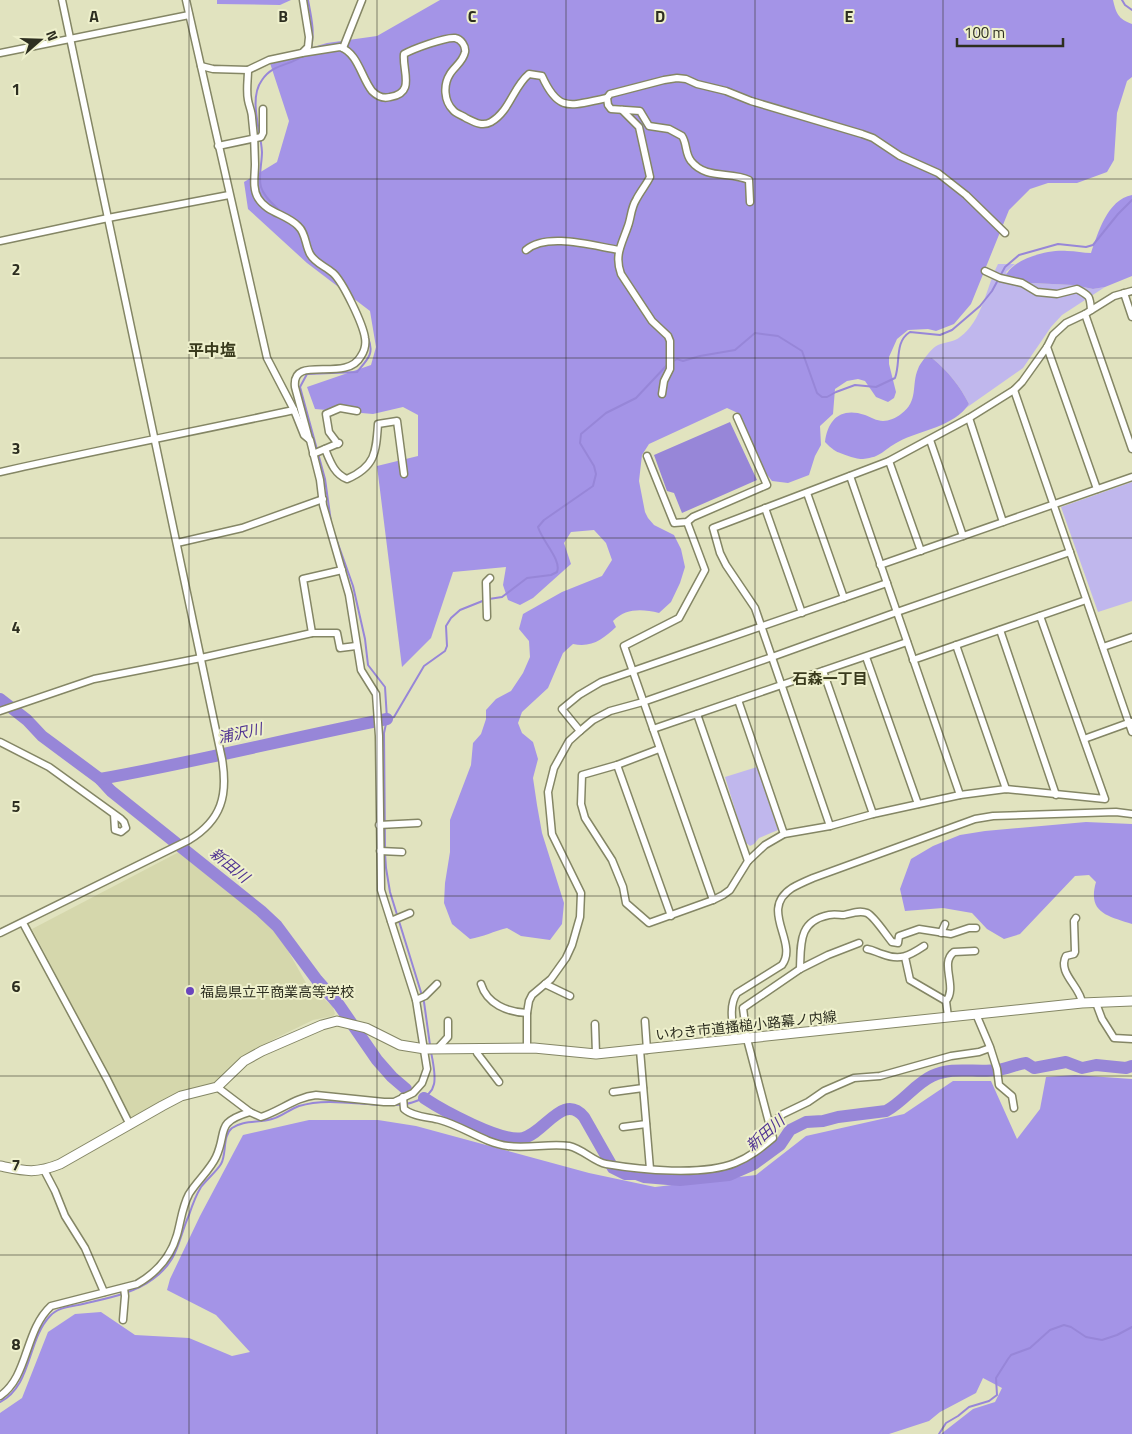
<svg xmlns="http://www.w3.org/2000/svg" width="1132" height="1434" viewBox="0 0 1132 1434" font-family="'Titillium Web','Noto Sans JP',sans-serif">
<rect width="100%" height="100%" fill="#e1e3bf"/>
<path fill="#d5d7ac" d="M179 852 239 896 267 921 286 947 306 983 333 1007 335 1014 333 1016 313 1020 276 1038 241 1059 214 1084 174 1095 131 1118 32 929Z"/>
<g fill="#c0b7ed">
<path d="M998 264H1015L1006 272 1011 282 1073 285 1093 289 1105 287 1062 315 1051 327 1023 368 966 408 969 404C960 386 948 371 932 358L924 359C928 354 932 348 938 345 945 342 954 342 960 337 983 320 986 287 998 264Z"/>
<path d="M1132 482V601L1098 612 1061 507Z"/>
<path d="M757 767 778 830 759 838 754 844 750 846 745 842 725 777Z"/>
</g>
<g fill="#a494e7">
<path d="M217 0H291L280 5 217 4Z"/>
<path d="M440 0H1113C1116 13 1118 19 1132 24V77L1127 81 1117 113 1114 160 1107 172 1077 183H1048L1030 189 1009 210 971 304 954 324 936 331 928 329 908 330 897 339 889 357V364L896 392 894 398 888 402 876 397 865 381 858 379 847 381 835 389 833 414 820 426 821 445 815 456 809 475 788 483 772 481 760 466 740 414 727 408 649 444 642 455 639 481 645 512 648 518 654 525 674 535 681 549 685 567 680 583 671 602 659 613C642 609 626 608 613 621L616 627C603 639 592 648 573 644L563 653 548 688 522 712 518 723 522 733 533 742 538 759 533 778 537 805 542 833 564 903 562 924 550 940 521 936 507 928C494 931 483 937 470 939L452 924 444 903 445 883 450 852V820L471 765 473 743 481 734 486 719V710L496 699 511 691 523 673 530 657 529 641 519 629 523 614 562 592 602 576 612 560 606 543 594 530 571 532 564 543 571 564 533 598 520 605 508 600 503 585 506 567 453 572 431 638 402 667 377 466 418 456V415L403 407 373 414 315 409 307 387 371 365 376 347 370 311 307 263 248 209 244 182 277 162 289 121 269 60 327 43 377 36Z"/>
<path d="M1132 195V276L1105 287 1093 289 1073 285 1011 282 1005 278C1010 259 1049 249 1067 251 1076 251 1083 253 1091 253 1098 233 1107 200 1132 195Z"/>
<path d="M932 358C948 371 960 386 969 404 954 427 920 430 898 442 883 450 882 457 863 459 858 460 838 453 834 450 831 448 828 445 825 442 828 419 841 407 865 415 870 417 877 421 883 421 889 421 896 418 901 414 919 401 911 385 918 369 919 365 922 362 924 359Z"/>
<path d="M1086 822 1132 824V924C1108 916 1087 913 1096 882L1089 875 1075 876 1020 934 1004 939 987 929 972 913 943 908 905 911 900 889 911 859 933 846 960 835 985 831Z"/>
<path d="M1075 1075 1132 1079V1434H941L973 1409 995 1402 1002 1388 983 1378 976 1393 940 1412 929 1421 889 1434H0V1413L22 1398 48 1332 75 1314 101 1312 135 1335 189 1338 232 1356 250 1352 216 1315 167 1290 170 1279 200 1216 243 1135 309 1120H378L416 1126 589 1173 655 1187 756 1175 806 1136 904 1114 953 1081H991L1017 1139 1040 1109 1046 1077Z"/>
</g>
<path fill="#9786d8" d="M730 422 757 480 682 513 674 493 667 491 654 455Z"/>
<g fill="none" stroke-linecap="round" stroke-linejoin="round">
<g stroke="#9786d8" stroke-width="2">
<path d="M308 0C311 16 315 32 311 48"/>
<path d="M1122 0 1125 5 1132 10"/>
<path d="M280 211C273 204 264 197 261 187 258 177 262 163 262 152 261 131 248 99 262 80 273 63 291 66 304 55"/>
<path d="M310 247 316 257 323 262"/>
<path d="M672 362 677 359 683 361 700 356 735 350 755 333 778 336 802 351 817 393 822 397H827L836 392 855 385 876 387 895 378C901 362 894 342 910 332L940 335 952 330 980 306 992 291 1005 267 1019 255 1058 244 1086 247 1093 245 1118 214 1132 200"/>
<path d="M331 522 325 479 300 387 307 374 357 372C367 360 375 354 368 338"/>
<path d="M332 527 353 586 365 639 368 665 385 687 387 719 384 733 385 849"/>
<path d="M489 599 502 597 527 578 551 575 557 572C562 560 542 541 538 527L544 520 593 486 596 474 594 466 580 443 581 434 606 413 636 398 668 364"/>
<path d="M388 719 394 717 424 666 445 651 447 646 446 626 451 618 460 610 485 600"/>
<path d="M385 853 386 868 390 892 424 1002 430 1045"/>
<path d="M394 1105C407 1105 431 1100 434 1084 436 1075 433 1062 431 1052"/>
<path d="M0 1402C32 1386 27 1340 50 1316 57 1308 68 1307 78 1305 102 1299 132 1295 153 1279 179 1260 177 1242 189 1215 192 1206 196 1195 201 1187 207 1179 216 1172 221 1164 227 1154 222 1136 232 1128 243 1120 259 1123 272 1119 281 1117 290 1109 299 1106 325 1098 355 1104 382 1105"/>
<path d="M939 1434 946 1423 958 1416 969 1407 989 1401 997 1395 996 1378 1008 1359 1011 1355 1030 1348 1050 1330 1064 1325 1071 1327 1086 1337 1102 1340 1117 1335 1132 1327"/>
</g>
<g stroke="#9786d8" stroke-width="12">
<path d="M0 699 27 720 42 736 100 779 111 791 261 911 277 926 317 980 339 1005 377 1060 392 1077 406 1089"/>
<path d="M100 779C196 762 291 738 387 719"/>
<path d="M424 1098C442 1110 502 1143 523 1138 545 1133 563 1092 584 1117L613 1168 625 1174H636L644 1177 680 1180 729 1175 754 1164 780 1145 790 1130 806 1122 823 1121 838 1117 886 1111C903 1102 915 1084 932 1076 953 1066 975 1073 997 1070 1007 1069 1016 1064 1026 1063L1034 1068 1066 1062 1082 1068 1096 1065 1126 1068 1132 1066"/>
</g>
<g stroke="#848665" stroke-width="9">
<g id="street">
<path d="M343 48 362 0"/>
<path d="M0 53 189 15"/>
<path d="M302 53 340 47C358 53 361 77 372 91 377 96 383 99 390 97 416 93 402 71 404 54 413 49 445 37 455 38 461 39 466 46 465 52 463 62 454 67 450 74 443 85 444 101 453 110 456 114 462 115 466 118 474 122 482 127 491 122 510 111 513 87 529 74L542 76C559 114 571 105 607 98"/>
<path d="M201 66 213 69 248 70 269 60 302 53 308 47 309 37 303 0"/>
<path d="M248 70C248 80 246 90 248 100 249 106 252 112 252 118 254 133 255 149 255 164 255 175 252 188 258 198 267 213 286 214 298 226 306 233 305 245 310 254 315 263 325 266 333 273 343 282 363 324 365 338 366 344 365 350 361 356 346 384 291 353 295 387L309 439"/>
<path d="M622 110 639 127 650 177C646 185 640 192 636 200 631 208 631 218 628 226 622 244 614 255 621 274L652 321 668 336 670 341V369L664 381 662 394"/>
<path d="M218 146 261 137 263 133V109"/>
<path d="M750 202 749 180C730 171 706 180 691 161 685 154 687 143 682 136L669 129 649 126 640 111 611 109 608 105 607 98 610 94 664 80 677 78 686 79 697 84 726 91 751 101 862 134 873 138 900 156 938 173 966 195 1005 233"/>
<path d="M0 241 108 218 229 195"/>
<path d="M526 250C547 232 593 246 619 250"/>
<path d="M985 271 1000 278 1022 283 1037 292 1057 294 1077 289C1090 296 1090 296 1091 310"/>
<path d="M1124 293 1132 317"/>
<path d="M1085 314 1132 449"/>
<path d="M1047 347 1097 489"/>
<path d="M1014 390 1132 732"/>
<path d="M969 418 1003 522"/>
<path d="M930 440 963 536"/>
<path d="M338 444 329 432 326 414 340 408 357 411"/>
<path d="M325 449C330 461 334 474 347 479 375 467 376 453 378 424L397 421 404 474"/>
<path d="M313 454 339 443"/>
<path d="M647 456 674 523 687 522 693 517 767 485 737 417"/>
<path d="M889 461 921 551"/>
<path d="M0 472C98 450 196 431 294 410"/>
<path d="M850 476 960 795"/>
<path d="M807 493 844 598"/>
<path d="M765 508 802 613"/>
<path d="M687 522 705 570 679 618 624 646 713 900"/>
<path d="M177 543 242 528 323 499"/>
<path d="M880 565 1132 477"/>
<path d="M487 617 486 582 490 578"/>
<path d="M1000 630 1056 795"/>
<path d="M312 633 303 579 342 570"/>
<path d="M956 645 1006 789"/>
<path d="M1103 647 1132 637"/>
<path d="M866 657 918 804"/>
<path d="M913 660 1086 600"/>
<path d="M823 671 873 814"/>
<path d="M738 700 784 834"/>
<path d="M0 711 94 679 201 658 312 633H337L340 648 356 646"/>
<path d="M697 714 748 861"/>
<path d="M653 729 907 642"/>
<path d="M580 731 562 709 579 695 601 682 887 583"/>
<path d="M1084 739 1131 722"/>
<path d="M0 742 49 767 121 819 124 822 126 828 121 832 115 830 114 814"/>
<path d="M659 749 617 765 582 775 581 804 585 818 612 860 623 887 626 903 649 923 713 900 723 895 730 890 748 861 765 845 784 834 830 826 873 814 960 795 1006 789 1105 799 1040 616"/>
<path d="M617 765 671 916"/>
<path d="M379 825 418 823"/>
<path d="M830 826 755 608 726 565 720 553 713 528 889 461 969 418 1014 390 1022 382 1047 347 1053 335 1066 323 1085 314 1114 296 1132 291"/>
<path d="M380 851 402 852"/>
<path d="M1076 918 1074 921 1075 952 1074 954 1066 956C1057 973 1081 987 1082 1003"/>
<path d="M391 921 410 913"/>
<path d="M23 923 107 1079 130 1125"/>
<path d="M0 933 189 840C222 820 228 795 222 759L62 0"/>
<path d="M941 933 945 924"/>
<path d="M867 949C873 950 876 952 882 954 900 961 909 956 924 946"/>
<path d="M905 957 910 980 946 1001"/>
<path d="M800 969C801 944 798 921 829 915 834 914 839 915 844 915 852 913 860 910 867 913 874 916 886 935 892 942L898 943 899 936 919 929 951 934 969 928H976"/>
<path d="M481 984C487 1004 507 1012 527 1013"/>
<path d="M545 984 570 996"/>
<path d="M416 1000 425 996 437 984"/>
<path d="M1096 1003 1102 1019 1114 1038 1132 1039"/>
<path d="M976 1014 990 1047 997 1069 999 1085 1012 1096 1014 1108"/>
<path d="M948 1017 946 1001C958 987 939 963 954 952L975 951"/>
<path d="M645 1021 647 1050"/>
<path d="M595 1024 596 1054"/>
<path d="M735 1040C733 1025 728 1006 737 993L782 965C799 942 758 910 792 888 799 884 806 881 813 878L975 819 993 816 1116 812 1132 814"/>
<path d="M438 1048 448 1037V1021"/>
<path d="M527 1048V1013L529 1001 532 995 551 979 566 958 572 945 580 917 581 893 552 834 548 792 554 768 569 741 580 731 593 720 610 711 643 702 772 657 897 612 1070 552"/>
<path d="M476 1049 477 1053 499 1082"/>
<path d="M640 1050 650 1169"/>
<path d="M217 1087 250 1112"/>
<path d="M613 1092 643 1088"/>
<path d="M403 1097 404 1109C413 1117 429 1117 440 1120 463 1126 484 1143 508 1146 528 1149 549 1143 569 1146 583 1149 594 1162 606 1164 641 1170 703 1176 735 1163 750 1157 761 1148 773 1138L747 1039 743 1008 800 969 828 955 859 943"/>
<path d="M770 1124 783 1114 808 1102 824 1091 854 1078 880 1076 951 1056 979 1052 990 1048"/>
<path d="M623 1127 646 1124"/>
<path d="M44 1170 55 1191 65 1216 85 1248 104 1292"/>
<path d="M123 1320 125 1296 124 1288"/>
<path d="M0 1396C29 1376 24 1331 51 1306L137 1284C156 1273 171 1256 177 1235 181 1221 182 1207 189 1194 197 1181 210 1170 216 1157 228 1131 214 1123 250 1112L261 1117C280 1111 296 1097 316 1095L384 1102H394L413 1093 422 1083 427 1069 416 1000 381 890 379 736 376 694 361 670 349 595 323 505 320 480 310 440 304 435 294 410 267 358 186 0"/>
</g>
</g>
<g stroke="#848665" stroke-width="11">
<path id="secondary" d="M0 1166C25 1171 35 1174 60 1164L162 1106 181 1096 217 1087 244 1061 262 1051 322 1025 337 1021 366 1028 400 1045 425 1049 534 1048 596 1054 1082 1003 1132 1001"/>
</g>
<use href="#street" stroke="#fff" stroke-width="6"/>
<use href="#secondary" stroke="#fff" stroke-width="9"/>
</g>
<path fill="none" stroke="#2d2e20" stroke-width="1" stroke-opacity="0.55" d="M189 0V1434M377 0V1434M566 0V1434M755 0V1434M943 0V1434M0 179H1132M0 358H1132M0 538H1132M0 717H1132M0 896H1132M0 1076H1132M0 1255H1132"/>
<circle fill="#6945bd" stroke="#eef0cc" stroke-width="2" cx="190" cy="991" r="5"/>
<g text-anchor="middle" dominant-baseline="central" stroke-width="4" stroke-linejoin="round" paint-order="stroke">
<g font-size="14" fill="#2d2e20" stroke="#eef0cc" text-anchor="start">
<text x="200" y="991">福島県立平商業高等学校</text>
</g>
<g font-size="14" fill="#2d2e20" stroke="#eef0cc">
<text transform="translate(746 1025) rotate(-6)">いわき市道搔槌小路幕ノ内線</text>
</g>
<g font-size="15" font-weight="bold" fill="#393a1c" stroke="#eef0cc">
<text x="830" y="678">石森一丁目</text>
</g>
<g font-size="15" font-style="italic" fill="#4f3292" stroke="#eef0cc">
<text transform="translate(240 733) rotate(-12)">浦沢川</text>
<text transform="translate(230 865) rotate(39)">新田川</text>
<text transform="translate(765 1133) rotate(-41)">新田川</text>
</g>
<g font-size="16" font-weight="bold" fill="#393a1c" stroke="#eef0cc">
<text x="212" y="350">平中塩</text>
</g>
</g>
<g font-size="16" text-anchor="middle" font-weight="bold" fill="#2d2e20" stroke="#eef0cc" stroke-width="4" stroke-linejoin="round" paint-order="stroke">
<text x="94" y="22">A</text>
<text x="283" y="22">B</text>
<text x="472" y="22">C</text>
<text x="660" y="22">D</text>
<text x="849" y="22">E</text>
<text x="16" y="95">1</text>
<text x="16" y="275">2</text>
<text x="16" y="454">3</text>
<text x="16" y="633">4</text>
<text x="16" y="812">5</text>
<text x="16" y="992">6</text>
<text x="16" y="1171">7</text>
<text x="16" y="1350">8</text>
</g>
<g transform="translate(40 40) rotate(70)" stroke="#eef0cc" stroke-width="4" paint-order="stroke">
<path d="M0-4L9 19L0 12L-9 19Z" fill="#2d2e20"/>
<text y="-8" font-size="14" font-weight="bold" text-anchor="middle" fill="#2d2e20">N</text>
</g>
<path d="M957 38v8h106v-8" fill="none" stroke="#2d2e20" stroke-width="2.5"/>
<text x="964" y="38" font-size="15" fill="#2d2e20" stroke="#eef0cc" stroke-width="4" paint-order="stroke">100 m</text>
</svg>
